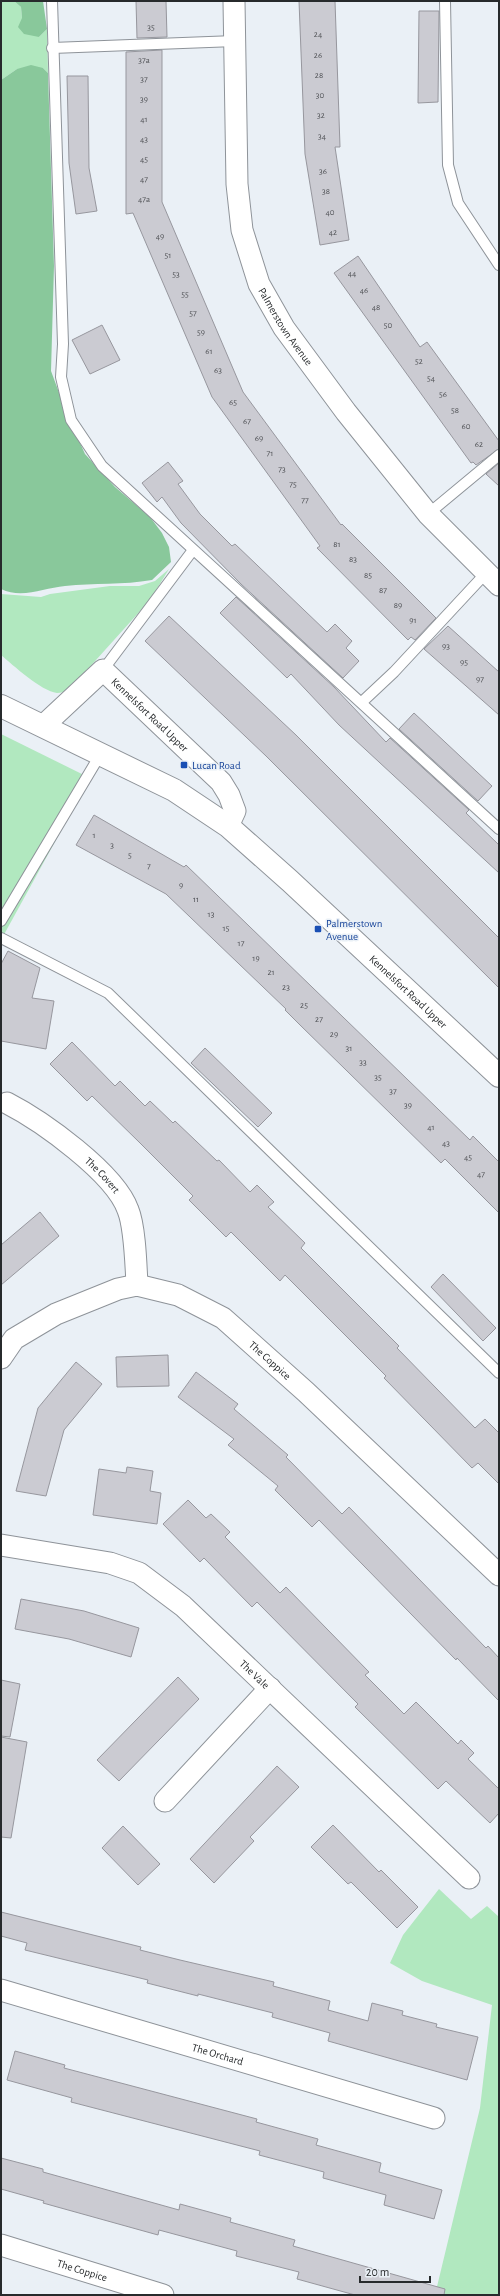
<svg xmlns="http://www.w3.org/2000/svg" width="500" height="2296" viewBox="0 0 500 2296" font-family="'Alegreya Sans',sans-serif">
<rect width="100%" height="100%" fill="#eaf0f6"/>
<g fill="#b1e8bf">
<path d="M1 1H14L21 7 22 18 39 37 47 29 48 73 43 68 17 69 1 80Z"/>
<path d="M169 569 150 600 69 690C65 691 61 693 57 693 41 691 13 665 1 655V594L41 597 50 594 110 586H139L155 581Z"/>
<path d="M1 734 90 778 1 940Z"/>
<path d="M439 1889 471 1919 487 1906 499 1917V2295H435L480 2108 492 2005 422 1981 390 1963 403 1935Z"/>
</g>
<g fill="#89c89b">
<path d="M14 1H43L47 29 39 37 24 34 18 27 22 18 21 7Z"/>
<path d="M31 65 43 68 48 73 54 266 51 371 67 414 85 454 115 487 150 517 162 533 169 547 171 562 152 580C123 585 94 583 65 586 44 588 22 599 1 589V80L17 69Z"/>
</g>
<g fill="#cbcbd2" stroke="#97979e">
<path d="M136 1H166L167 37 137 38Z"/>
<path d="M299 1H335L340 147H335L349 240 320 245 305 154Z"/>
<path d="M419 11H439L438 102 418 103Z"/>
<path d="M162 50V202L243 392 341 525 342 524 436 618 415 640 411 637 408 640 317 548 320 546 212 397 133 213 126 214V52Z"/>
<path d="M67 76H88L89 168 97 211 76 214 69 163Z"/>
<path d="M358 256 420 347 427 342 499 441V449L476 465 473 462 471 463 334 273Z"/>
<path d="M102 325 120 360 90 374 72 340Z"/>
<path d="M168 462 183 481 178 484 200 514 232 546 235 544 327 632 335 624 352 641 346 648 359 661 343 678 241 584 181 523 162 497 157 502 142 483Z"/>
<path d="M499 463V486L486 474Z"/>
<path d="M236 597 334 687 386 742 390 738 469 810 466 813 499 845V873L339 725 291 674 287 678 220 613Z"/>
<path d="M169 616 296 735 499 938V988L266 756 145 641Z"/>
<path d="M448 626 499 672V715L424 649Z"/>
<path d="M414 713 492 786 478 801 399 729Z"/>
<path d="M94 815 184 867 186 865 470 1140 473 1136 499 1162V1213L445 1159 441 1163 299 1024 285 1010 286 1009 166 894 76 845Z"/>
<path d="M8 951 40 968 32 998 54 1001 46 1049 1 1041V964Z"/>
<path d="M72 1042 115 1086 120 1081 145 1106 150 1101 173 1123 175 1121 217 1161 219 1160 250 1192 257 1185 274 1202 268 1207 305 1243 301 1248 399 1346 397 1348 475 1428 485 1419 499 1433V1484L478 1463 472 1468 384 1378 386 1376 285 1275 280 1281 231 1232 226 1237 189 1200 193 1196 140 1143 92 1096 87 1101 50 1064Z"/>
<path d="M205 1048 272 1113 258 1127 191 1063Z"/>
<path d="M40 1212 59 1236 1 1285V1245Z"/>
<path d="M443 1274 496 1328 483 1341 431 1287Z"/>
<path d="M168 1355 169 1386 117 1387 116 1357Z"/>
<path d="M76 1362 102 1384 64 1430 46 1496 16 1491 38 1408Z"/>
<path d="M196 1372 238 1404 234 1409 288 1455 286 1457 342 1514 349 1507 486 1648 488 1646 499 1658V1701L457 1658 456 1660 319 1520 312 1527 275 1490 278 1486 228 1445 234 1439 178 1397Z"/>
<path d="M127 1467 153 1471 150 1491 161 1493 157 1524 93 1515 99 1469 126 1473Z"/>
<path d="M188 1500 206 1518 211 1514 230 1532 225 1537 280 1593 286 1587 369 1672 365 1675 404 1714 416 1702 458 1744 461 1740 474 1753 468 1759 499 1789V1813L490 1823 446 1781 438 1789 355 1707 358 1704 257 1602 252 1607 204 1558 200 1562 163 1524Z"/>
<path d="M21 1599 84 1611 139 1628 131 1657 69 1639 15 1629Z"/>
<path d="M178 1677 199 1699 119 1781 97 1760Z"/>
<path d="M1 1680 20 1684 10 1737 1 1736Z"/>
<path d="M1 1737 27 1742 11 1838 1 1837Z"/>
<path d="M277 1766 299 1787 250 1837 254 1841 214 1883 190 1859Z"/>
<path d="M333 1825 379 1872 381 1870 418 1907 397 1928 351 1882 348 1884 311 1847Z"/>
<path d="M123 1826 160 1864 138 1885 102 1848Z"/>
<path d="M1 1912 141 1947 140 1950 180 1960 274 1982 273 1986 330 2001 328 2010 368 2021 372 2003 403 2011 402 2015 437 2024 436 2027 478 2037 467 2080 328 2041 330 2033 272 2017 273 2013 198 1994V1996L147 1983 148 1980 25 1950 27 1943 1 1936Z"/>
<path d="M15 2051 65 2065 64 2068 257 2119 256 2122 318 2139 316 2145 381 2163 379 2172 442 2190 434 2219 384 2205 386 2195 323 2178 324 2172 259 2155 260 2151 71 2102 72 2098 7 2080Z"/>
<path d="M1 2158 43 2169V2172L179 2210 180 2204 231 2218 230 2222 295 2240 293 2246 445 2289 444 2295H355L297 2279 299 2272 236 2256 237 2251 159 2230 158 2235 43 2203 44 2201 1 2189Z"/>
</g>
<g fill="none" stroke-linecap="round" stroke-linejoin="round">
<g stroke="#8e9399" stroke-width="12">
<g id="lane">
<path d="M52 1 63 344 61 377 71 420 102 466 499 829"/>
<path d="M445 1 448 165 458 203 499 265"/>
<path d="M52 48 235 41"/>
<path d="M428 514 499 455"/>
<path d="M103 670 193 550"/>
<path d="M362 702 394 672 486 573"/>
<path d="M1 921 100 755"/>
<path d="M1 938 108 993 499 1373"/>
</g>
</g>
<g stroke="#8e9399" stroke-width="23">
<g id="street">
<path id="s1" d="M234 1 237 184 242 230 259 284 284 328 346 412 428 514 499 585"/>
<path id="s2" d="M43 726 103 670 221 782 229 795 235 811 228 826"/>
<path id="s3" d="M7 1103C42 1121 115 1173 128 1210 135 1227 136 1266 137 1285"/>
<path id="s4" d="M1 1358 14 1339 56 1314 118 1289 137 1285 178 1295 223 1318 306 1392 499 1575"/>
<path id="s5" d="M1 1545 110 1563 139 1573 183 1606 469 1878"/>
<path d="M165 1801 270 1688"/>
<path id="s6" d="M1 1990 434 2118"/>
<path id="s7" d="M1 2245 163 2295"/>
</g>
</g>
<g stroke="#8e9399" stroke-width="24">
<g id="secondary">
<path id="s8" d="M1 706 174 790 228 826 290 881 499 1076"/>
</g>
</g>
<use href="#lane" stroke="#fff" stroke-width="10"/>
<use href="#street" stroke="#fff" stroke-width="21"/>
<use href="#secondary" stroke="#fff" stroke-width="22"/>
</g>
<g fill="#1a4fb4" stroke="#eaf0f6" stroke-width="1.5">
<rect x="180" y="761" width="8" height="8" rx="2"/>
<rect x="314" y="925" width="8" height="8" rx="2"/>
</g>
<g text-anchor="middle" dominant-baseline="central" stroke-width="3" stroke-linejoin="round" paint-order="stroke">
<g font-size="9" fill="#505256">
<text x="151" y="27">35</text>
<text x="318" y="34">24</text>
<text x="318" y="55">26</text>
<text x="144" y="60">37a</text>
<text x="319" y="75">28</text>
<text x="144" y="79">37</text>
<text x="320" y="95">30</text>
<text x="144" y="99">39</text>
<text x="321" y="115">32</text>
<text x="144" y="119">41</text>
<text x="322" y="136">34</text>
<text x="144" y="139">43</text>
<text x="144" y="159">45</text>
<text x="323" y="171">36</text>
<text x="144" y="179">47</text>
<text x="326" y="191">38</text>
<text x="144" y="199">47a</text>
<text x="330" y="212">40</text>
<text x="333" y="232">42</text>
<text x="160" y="236">49</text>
<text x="168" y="255">51</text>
<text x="352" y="273">44</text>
<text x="176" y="274">53</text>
<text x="364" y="290">46</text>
<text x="185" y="294">55</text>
<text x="376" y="307">48</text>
<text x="193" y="313">57</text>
<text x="388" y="325">50</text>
<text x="201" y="332">59</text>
<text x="209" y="351">61</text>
<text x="419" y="361">52</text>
<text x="218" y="370">63</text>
<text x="431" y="378">54</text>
<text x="443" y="394">56</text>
<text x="233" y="402">65</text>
<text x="455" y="410">58</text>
<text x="247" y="421">67</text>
<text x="466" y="426">60</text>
<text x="259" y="438">69</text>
<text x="479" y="444">62</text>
<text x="270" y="453">71</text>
<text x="282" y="469">73</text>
<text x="293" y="484">75</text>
<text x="305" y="500">77</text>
<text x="337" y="544">81</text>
<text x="353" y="559">83</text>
<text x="368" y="575">85</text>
<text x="383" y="590">87</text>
<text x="398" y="605">89</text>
<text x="413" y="620">91</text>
<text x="446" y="646">93</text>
<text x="464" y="662">95</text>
<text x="480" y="679">97</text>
<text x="94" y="835">1</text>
<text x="112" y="845">3</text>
<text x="130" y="855">5</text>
<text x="149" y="866">7</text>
<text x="181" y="885">9</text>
<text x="196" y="899">11</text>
<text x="211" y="914">13</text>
<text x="226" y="928">15</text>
<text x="241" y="943">17</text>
<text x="256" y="958">19</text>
<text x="271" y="972">21</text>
<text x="286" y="987">23</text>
<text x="304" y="1005">25</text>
<text x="319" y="1019">27</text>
<text x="334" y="1034">29</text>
<text x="349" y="1048">31</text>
<text x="363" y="1062">33</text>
<text x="378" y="1077">35</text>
<text x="393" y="1091">37</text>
<text x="408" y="1105">39</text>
<text x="431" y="1127">41</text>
<text x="446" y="1143">43</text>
<text x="468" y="1157">45</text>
<text x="481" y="1174">47</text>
</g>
<g font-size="11" fill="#272a2c" stroke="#eaf0f6">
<text stroke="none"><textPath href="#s1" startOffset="336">Palmerstown Avenue</textPath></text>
<text stroke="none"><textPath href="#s2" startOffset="147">Kennelsfort Road Upper</textPath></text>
<text stroke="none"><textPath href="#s8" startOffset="502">Kennelsfort Road Upper</textPath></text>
<text stroke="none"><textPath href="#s3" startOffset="120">The Covert</textPath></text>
<text stroke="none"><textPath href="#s4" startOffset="314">The Coppice</textPath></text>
<text stroke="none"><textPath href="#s5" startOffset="295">The Vale</textPath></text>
<text stroke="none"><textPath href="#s6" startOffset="226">The Orchard</textPath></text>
<text stroke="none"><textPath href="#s7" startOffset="85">The Coppice</textPath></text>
</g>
<g font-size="11" fill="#164399" stroke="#eaf0f6" text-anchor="start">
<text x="192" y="765">Lucan Road</text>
<text x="326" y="923">Palmerstown<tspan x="326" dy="13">Avenue</tspan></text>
</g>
</g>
<rect width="500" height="2296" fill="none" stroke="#272a2c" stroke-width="4"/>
<path d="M360 2276v6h70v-6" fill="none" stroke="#272a2c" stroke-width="2"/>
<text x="366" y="2276" font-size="12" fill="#272a2c" stroke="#eaf0f6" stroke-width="3" paint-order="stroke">20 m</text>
</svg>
